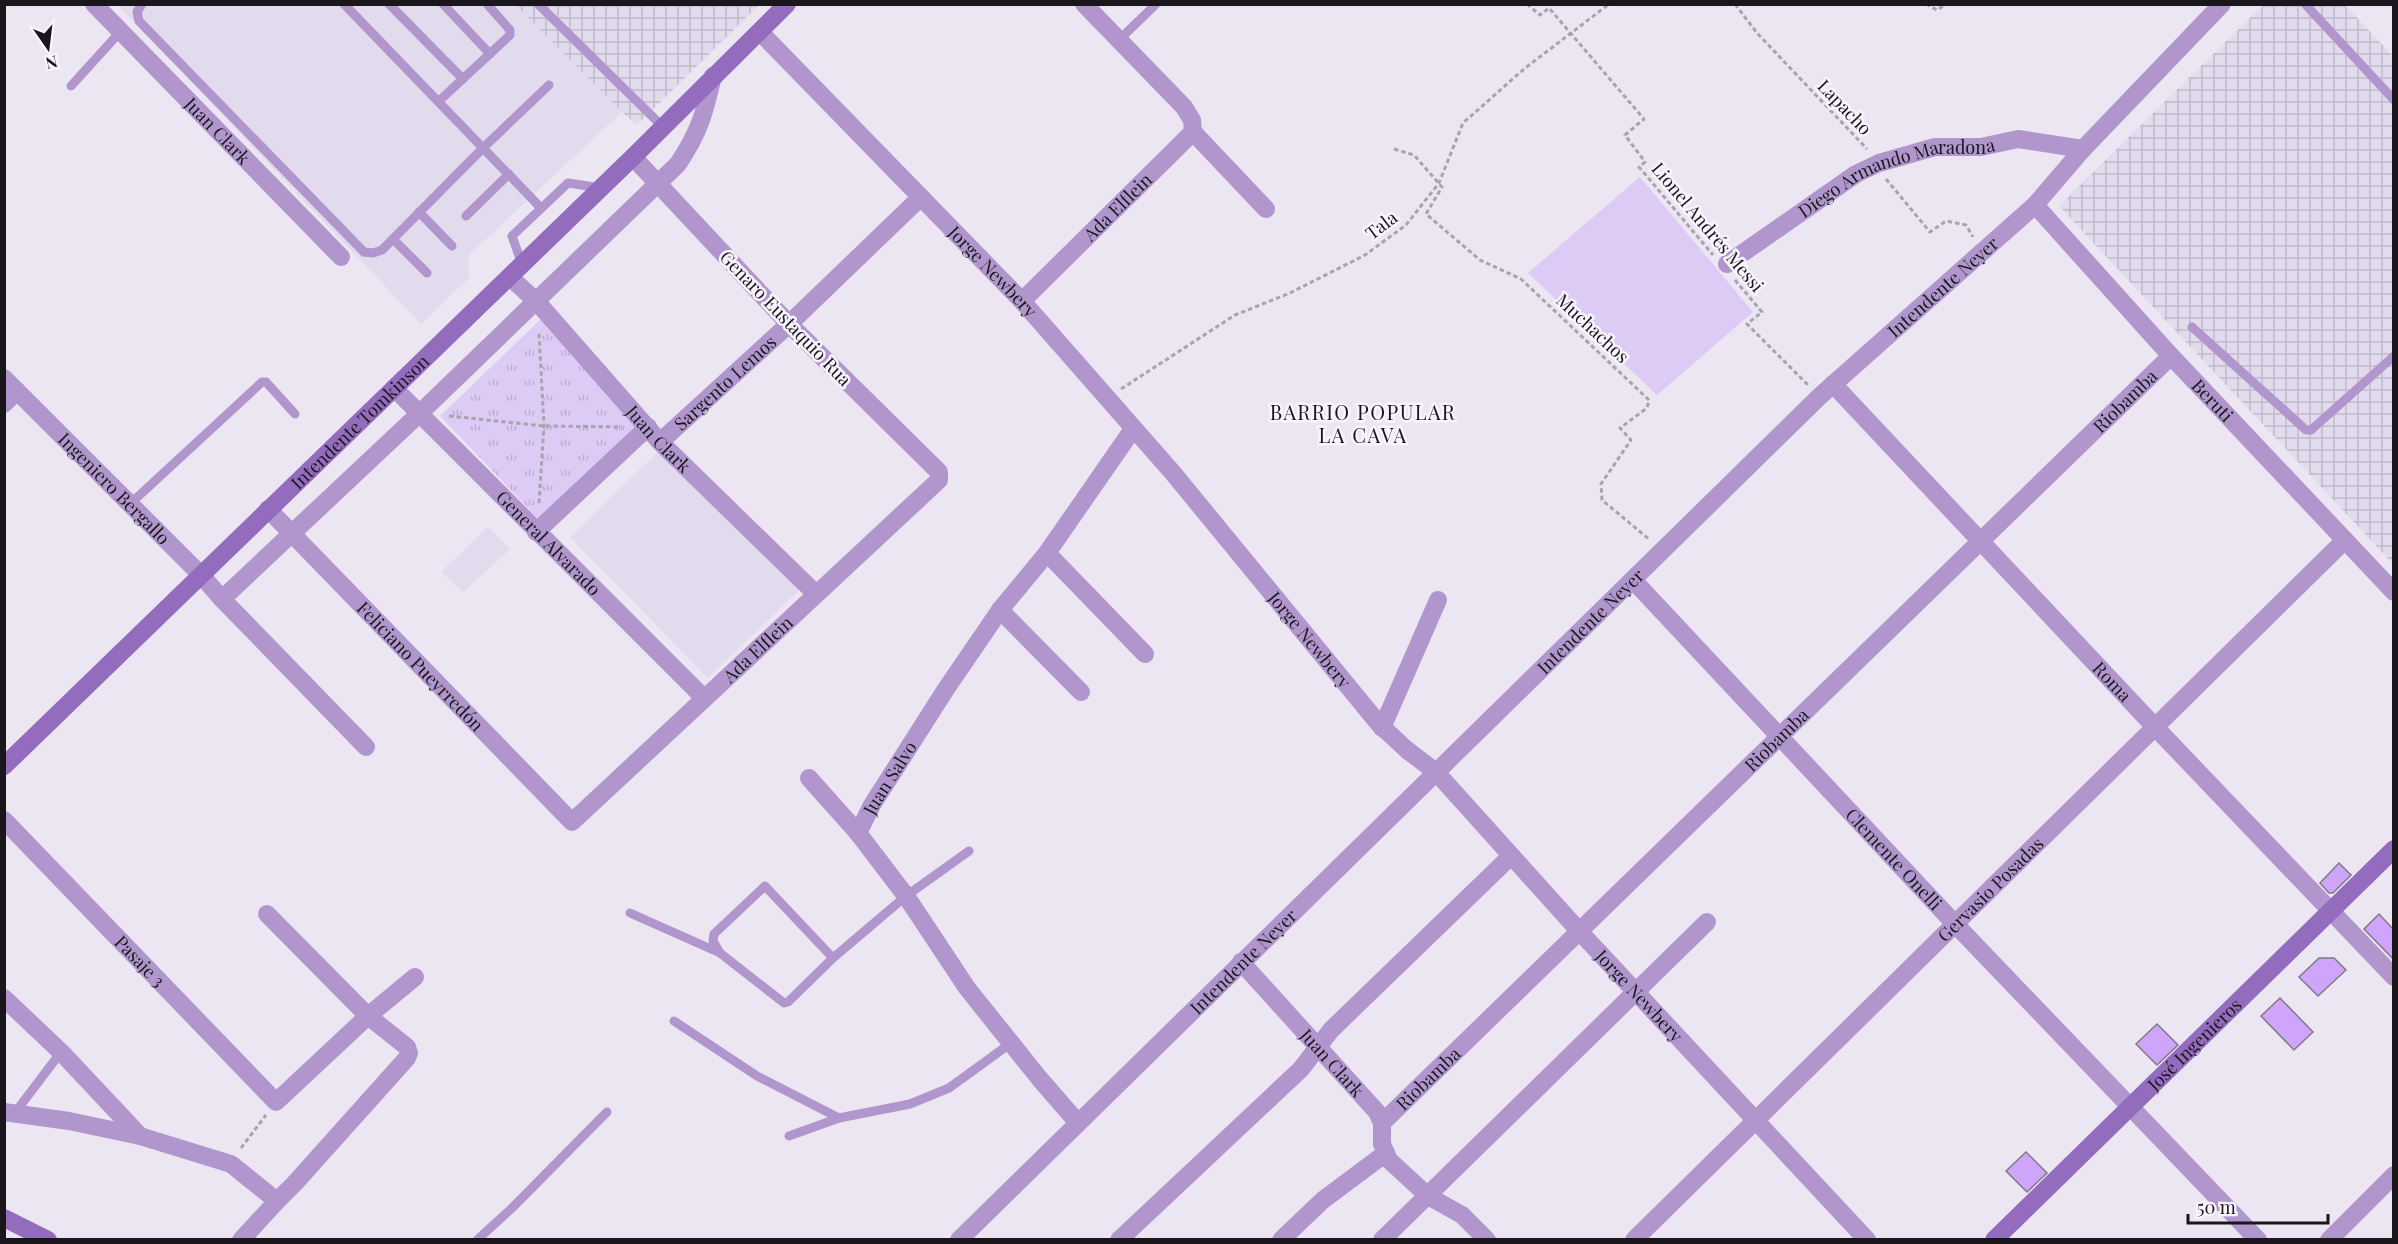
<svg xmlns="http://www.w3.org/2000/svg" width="2398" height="1244" viewBox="0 0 2398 1244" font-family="'Playfair Display',serif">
<defs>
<pattern id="industrial-grid" width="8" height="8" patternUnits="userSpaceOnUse" patternTransform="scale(1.5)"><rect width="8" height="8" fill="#e2daed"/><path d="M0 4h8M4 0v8" fill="none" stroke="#c1bacb"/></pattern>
<pattern id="park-tufts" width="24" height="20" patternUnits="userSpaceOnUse" patternTransform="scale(1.5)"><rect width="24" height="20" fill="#ddcbf5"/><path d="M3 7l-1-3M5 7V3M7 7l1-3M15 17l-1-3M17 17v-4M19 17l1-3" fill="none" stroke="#bdaed1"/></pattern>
</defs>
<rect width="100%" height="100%" fill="#ece6f3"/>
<g fill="#e2daed">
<path d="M118 5H516L622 112 469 255V278L421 324Z"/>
<path d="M665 445 802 587 708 678 570 537Z"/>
<path d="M488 527 510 549 463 592 441 572Z"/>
</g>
<g fill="url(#industrial-grid)">
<path d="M516 5H759L637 125 622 112Z"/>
<path d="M2263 5H2345L2393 56V564L2059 206Z"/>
</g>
<path fill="url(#park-tufts)" d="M542 318 653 433 550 531 440 416Z"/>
<path fill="#ddcbf5" d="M1640 177 1753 312 1657 395 1528 273Z"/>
<g fill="#cea5fb" stroke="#7f7a85" stroke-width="1.5">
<path d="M2339 863 2351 875 2333 893H2329L2320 883Z"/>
<path d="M2379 914 2394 930V960L2364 929Z"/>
<path d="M2319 958H2334L2346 970 2318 996 2299 977Z"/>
<path d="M2280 998 2313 1032 2294 1050 2261 1016Z"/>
<path d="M2157 1024 2178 1045 2157 1065 2136 1044Z"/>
<path d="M2026 1152 2047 1173 2027 1192 2006 1171Z"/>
</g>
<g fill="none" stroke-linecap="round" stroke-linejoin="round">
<g stroke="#a8a4ae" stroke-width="3" stroke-dasharray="4.5 3" stroke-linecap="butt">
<path d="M1527 4 1540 15 1549 8 1644 119 1625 135 1645 162 1639 167 1713 255"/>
<path d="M1735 4 1757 33 1867 149"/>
<path d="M1926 4 1937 10 1946 4"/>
<path d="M1394 149 1414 155 1442 187 1426 214 1480 260 1521 279 1649 400 1647 408 1620 428 1631 440 1601 484 1602 500 1650 540"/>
<path d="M1886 179 1930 232 1946 221 1966 225 1973 237"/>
<path d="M1735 280 1762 312 1747 324 1808 385"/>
<path d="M1121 389 1235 315 1290 293 1365 255 1406 225 1439 183 1463 123 1524 69 1609 4"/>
<path d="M449 416 544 426 622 427"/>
<path d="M539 503 544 426 539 333"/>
<path d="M241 1148 266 1115"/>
</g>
<g stroke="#b096cd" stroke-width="9">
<path d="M142 4 137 12 139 21 364 252 373 253 382 250 483 148 549 85"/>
<path d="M344 4 541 208"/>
<path d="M389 4 463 79"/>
<path d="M443 4 490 54"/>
<path d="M538 4 663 127"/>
<path d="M2305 4 2394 100"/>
<path d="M1119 40 1156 4"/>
<path d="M71 86 120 32"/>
<path d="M439 101 510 35V30L487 4"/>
<path d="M419 212 452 246"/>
<path d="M466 216 509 174"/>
<path d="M393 239 427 273"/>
<path d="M522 264 512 236 568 183 601 188"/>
<path d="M2192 327 2306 430H2311L2394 356"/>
<path d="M130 504 262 382H266L295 414"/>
<path d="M630 913 720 953"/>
<path d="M833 958 765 886 714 934 713 941 720 953 784 1003 788 1002 833 958 906 896 969 851"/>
<path d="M674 1021 757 1076 839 1118"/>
<path d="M14 1114 61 1052"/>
<path d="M789 1136 839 1118 910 1104 949 1088 1011 1043"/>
<path d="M477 1240 512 1208 607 1112"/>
</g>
<g stroke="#b096cd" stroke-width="18">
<path id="s1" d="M94 4 341 257"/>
<path id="s2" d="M760 32 1022 301 1173 473 1379 724 1407 750 1436 772 1580 932 1867 1240"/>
<path d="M1193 132 1266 209"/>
<path id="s3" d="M2035 205 2171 356 2394 592"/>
<path id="s4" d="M1727 264 1856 174 1879 163 1935 147H1981L2018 139 2083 149"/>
<path id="s5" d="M510 277 537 302 660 442 815 593"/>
<path id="s6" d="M1022 301 1193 132 1192 120 1184 107 1084 4"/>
<path id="s7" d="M4 378 201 575 222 599 366 747"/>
<path id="s8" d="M1833 384 2155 727 2394 977"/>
<path id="s9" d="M394 388 704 698"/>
<path d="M4 404 17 391"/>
<path id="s10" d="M660 442 789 324 921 197"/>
<path id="s11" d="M268 509 572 822 939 480V472L789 324 633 157"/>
<path d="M536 532 648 427"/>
<path d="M1047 553 1145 654"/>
<path id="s12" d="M1633 580 1955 924 2258 1240"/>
<path d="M222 599 420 413 678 164C700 131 704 114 713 76"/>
<path d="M1000 610 1081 692"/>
<path d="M1382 728 1438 600"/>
<path d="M809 778 858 833"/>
<path id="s13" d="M4 820 276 1102 368 1016 415 977"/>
<path d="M267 914 368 1016 407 1047 409 1053 407 1058 295 1183 277 1201"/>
<path id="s14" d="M1241 962 1377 1112 1382 1123V1144L1389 1160 1428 1196 1462 1215 1487 1240"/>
<path d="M4 998 61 1052 140 1136"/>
<path d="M4 1112 69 1121 140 1136 231 1164 277 1201 241 1240"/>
<path id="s15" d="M1078 1123 1039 1078 967 988 906 896 858 833 872 805 946 689 1000 610 1047 553 1133 429"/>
<path id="s16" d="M1382 1123 2171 356"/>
<path id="s17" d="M959 1240 1820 396 2035 205 2083 149 2222 4"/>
<path d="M1119 1240 1301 1069 1331 1030 1511 856"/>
<path d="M1281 1240 1323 1200 1386 1153"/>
<path d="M1382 1240 1707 922"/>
<path id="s18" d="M1634 1240 2345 540"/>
<path d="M2329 1240 2394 1175"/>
</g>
<g stroke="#946cbd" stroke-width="18">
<path id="s19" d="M4 766 633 157 787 4"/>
<path d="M4 1218 48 1240"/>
<path id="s20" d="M1994 1240 2394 849"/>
</g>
</g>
<g text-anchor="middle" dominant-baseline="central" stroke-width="5" stroke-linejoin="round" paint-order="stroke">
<g font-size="18" fill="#19171b" stroke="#f9f4fe">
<text transform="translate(1845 107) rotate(46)">Lapacho</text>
<text stroke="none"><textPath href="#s1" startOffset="177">Juan Clark</textPath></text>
<text stroke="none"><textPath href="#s4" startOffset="195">Diego Armando Maradona</textPath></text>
<text stroke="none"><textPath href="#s6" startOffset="134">Ada Elflein</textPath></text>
<text transform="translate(1381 225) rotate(-37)">Tala</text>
<text transform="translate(1708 227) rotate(50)">Lionel Andrés Messi</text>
<text stroke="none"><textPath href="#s2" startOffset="334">Jorge Newbery</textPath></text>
<text stroke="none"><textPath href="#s17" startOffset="1370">Intendente Neyer</textPath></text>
<text transform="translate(786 318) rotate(46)">Genaro Eustaquio Rua</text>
<text transform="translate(1593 328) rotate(43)">Muchachos</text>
<text stroke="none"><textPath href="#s10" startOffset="88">Sargento Lemos</textPath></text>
<text stroke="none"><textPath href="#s3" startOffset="264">Beruti</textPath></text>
<text stroke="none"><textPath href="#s16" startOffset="1036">Riobamba</textPath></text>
<text stroke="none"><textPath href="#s19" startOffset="495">Intendente Tomkinson</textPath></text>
<text stroke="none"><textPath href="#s5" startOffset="220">Juan Clark</textPath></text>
<text stroke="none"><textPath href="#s7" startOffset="156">Ingeniero Bergallo</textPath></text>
<text stroke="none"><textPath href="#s9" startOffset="219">General Alvarado</textPath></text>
<text stroke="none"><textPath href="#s17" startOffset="884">Intendente Neyer</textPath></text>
<text stroke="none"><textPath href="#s2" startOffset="820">Jorge Newbery</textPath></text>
<text stroke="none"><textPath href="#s11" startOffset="690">Ada Elflein</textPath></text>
<text stroke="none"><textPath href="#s11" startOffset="219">Feliciano Pueyrredón</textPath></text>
<text stroke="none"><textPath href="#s8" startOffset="408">Roma</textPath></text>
<text stroke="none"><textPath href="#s16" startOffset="550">Riobamba</textPath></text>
<text stroke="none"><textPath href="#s15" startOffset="428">Juan Salvo</textPath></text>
<text stroke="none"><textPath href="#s12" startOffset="382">Clemente Onelli</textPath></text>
<text stroke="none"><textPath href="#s18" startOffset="500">Gervasio Posadas</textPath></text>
<text stroke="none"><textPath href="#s13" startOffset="196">Pasaje 3</textPath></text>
<text stroke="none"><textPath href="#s17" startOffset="398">Intendente Neyer</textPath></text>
<text stroke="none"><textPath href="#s2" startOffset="1306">Jorge Newbery</textPath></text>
<text stroke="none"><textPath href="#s20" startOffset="280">José Ingenieros</textPath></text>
<text stroke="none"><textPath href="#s14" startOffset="136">Juan Clark</textPath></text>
<text stroke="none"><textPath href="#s16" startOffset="64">Riobamba</textPath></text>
</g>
<g font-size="20" letter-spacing="1.5" fill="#19171b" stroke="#f9f4fe">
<text x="1363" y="411">BARRIO POPULAR<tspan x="1363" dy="23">LA CAVA</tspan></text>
</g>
</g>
<rect width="2398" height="1244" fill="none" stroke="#19171b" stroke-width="12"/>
<g transform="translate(48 48) rotate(166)" stroke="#f9f4fe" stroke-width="4.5" paint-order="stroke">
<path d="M0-4.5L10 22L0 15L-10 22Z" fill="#19171b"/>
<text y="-9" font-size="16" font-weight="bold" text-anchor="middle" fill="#19171b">N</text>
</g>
<path d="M2188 1214v9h140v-9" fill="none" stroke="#19171b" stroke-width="3"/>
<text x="2197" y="1214" font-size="18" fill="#19171b" stroke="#f9f4fe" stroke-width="4.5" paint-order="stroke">50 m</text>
</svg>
